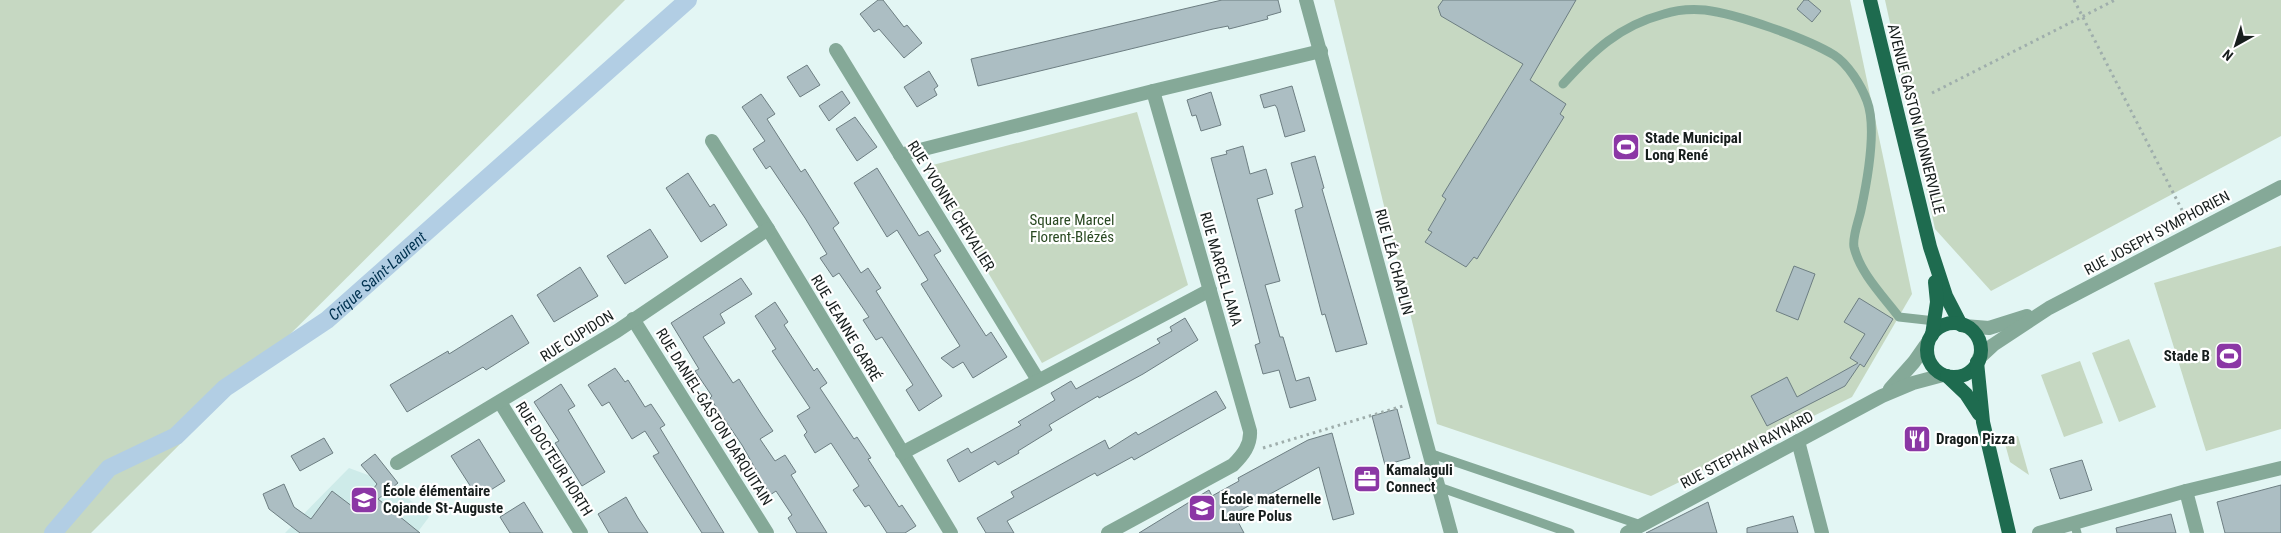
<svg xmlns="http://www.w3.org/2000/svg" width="2281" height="533" viewBox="0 0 2281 533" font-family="'Roboto Condensed',sans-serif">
<rect width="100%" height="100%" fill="#e3f6f4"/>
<path fill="#ceebe9" d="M349 468 392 484 429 517 417 533H285Z"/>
<g fill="#c6d8c2">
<path d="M0 0H625L91 533H0Z"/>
<path d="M1334 0H1850L1912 294 1852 397 1651 496 1437 424Z"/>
<path d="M1885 0H2281V136L1991 291 1935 229Z"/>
<path d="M1137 112 1188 285 1042 363 925 167Z"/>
<path d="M2281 246V429L2206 451 2154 283Z"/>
<path d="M2129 339 2156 407 2119 422 2092 353Z"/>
<path d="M2080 361 2103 423 2064 437 2041 375Z"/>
<path d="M2018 436 2029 475 2010 462 2004 440Z"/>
</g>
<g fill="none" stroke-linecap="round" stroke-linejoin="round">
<path stroke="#b2cee4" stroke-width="18" id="s1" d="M53 533 109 468 176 436 225 388 327 320 688 0"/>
</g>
<g fill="#acbec3" stroke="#6d7e82">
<path d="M878 0H883L904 27 907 25 922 43 904 58 879 29 874 32 860 14Z"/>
<path d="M1222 0H1278L1281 12 1267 16 1268 19 1229 29 1228 26 1213 29 978 86 971 59Z"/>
<path d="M1443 0H1576L1530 80 1566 104 1560 114 1564 117 1477 259 1474 257 1466 267 1425 242 1432 232 1428 230 1446 199 1442 196 1523 64 1441 16 1438 7Z"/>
<path d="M1804 0H1808L1821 11 1812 22 1797 9Z"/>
<path d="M807 65 820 85 800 97 787 77Z"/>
<path d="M929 71 938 86 934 89 937 95 917 107 904 87Z"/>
<path d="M1292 86 1305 131 1285 137 1277 108 1275 105 1264 108 1260 95Z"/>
<path d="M842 91 850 103 829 121 819 106Z"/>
<path d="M1211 92 1221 125 1201 131 1196 115 1192 116 1187 100Z"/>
<path d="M761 94 775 114 767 119 801 172 805 169 839 223 833 228 861 273 868 268 881 288 876 291 942 396 919 411 906 390 913 385 882 337 876 340 863 320 869 317 839 273 833 277 820 258 827 254 805 218 770 166 766 169 753 149 765 141 742 107Z"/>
<path d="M855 117 877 147 857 161 836 129Z"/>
<path d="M1243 146 1250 174 1266 169 1273 194 1257 199 1280 281 1265 285 1280 337H1283L1296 381 1309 377 1316 400 1290 408 1279 370 1263 374 1255 345 1260 343 1251 308 1211 158 1227 154 1226 151Z"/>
<path d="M1315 156 1324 188 1322 189 1367 344 1336 352 1325 314 1322 315 1295 210 1303 207 1291 163Z"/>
<path d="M877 168 919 236 928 231 941 251 934 255 986 336 991 332 1007 357 973 378 963 362 953 368 941 358 960 346 921 284 928 280 897 230 887 237 854 183Z"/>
<path d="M688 173 710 207 714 204 727 225 701 242 666 188Z"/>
<path d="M650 229 668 257 625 284 607 256Z"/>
<path d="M1794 266 1815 274 1798 320 1776 311Z"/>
<path d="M580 267 598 296 554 322 537 295Z"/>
<path d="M741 278 752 294 720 314 725 323 703 337 733 383 739 379 762 415 773 431 760 439 775 461 785 455 796 472 791 475 827 533H797L788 518 792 515 776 491 770 495 742 445 710 398 712 396 695 371 699 369 671 323Z"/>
<path d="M1859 298 1893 319 1864 367 1860 364 1845 386 1767 426 1751 396 1787 377 1797 397 1858 363 1850 358 1865 334 1844 322Z"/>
<path d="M775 302 788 322 784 325 814 371 817 368 827 383 820 388 854 439 857 437 871 458 868 459 899 507 902 505 916 526 905 533H887L869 505 865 507 853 490 859 486 831 443 815 453 804 435 807 432 797 416 810 408 772 351 776 349 755 316Z"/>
<path d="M512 315 529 343 486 370 483 367 407 412 390 385 448 351 449 354Z"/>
<path d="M1185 318 1198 340 1143 374 1099 398 1098 396 1049 425 1052 430 1018 451 1019 453 998 465 995 461 959 482 947 460 968 448 971 453 1021 425 1018 422 1055 400 1051 393 1071 381 1076 389 1160 343 1157 339 1172 331 1170 327Z"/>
<path d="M615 368 625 382 628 380 645 407 651 404 665 425 660 428 724 533H702L653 456 659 453 645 431 632 439 609 402 602 406 588 385Z"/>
<path d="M561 384 575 406 568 410 605 472 582 486 555 443 559 441 534 402Z"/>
<path d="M1216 391 1226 408 1134 460 1132 457 1097 476 1095 473 1007 521 1014 533H986L977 518 1014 497 1011 492 1105 440 1109 449 1136 432 1138 435Z"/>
<path d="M1397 409 1410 458 1385 465 1372 416Z"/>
<path d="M1332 433 1354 514 1333 520 1319 467 1234 514 1244 533H1139L1209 490 1212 496 1239 481 1238 478 1308 440Z"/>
<path d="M324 438 333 453 300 471 291 456Z"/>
<path d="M479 439 505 481 478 498 451 456Z"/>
<path d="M375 454 398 483 378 499 420 533H300L269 509 263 494 284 484 294 507 311 519 332 491 357 510 377 484 361 465Z"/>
<path d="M2082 460 2092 490 2060 499 2050 469Z"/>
<path d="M2281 485V533H2225L2217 502Z"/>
<path d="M626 497 638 518 648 533H609L598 514Z"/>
<path d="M524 502 543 533H510L500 517Z"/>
<path d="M1708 502 1717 533H1646Z"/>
<path d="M2171 514 2176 533H2117L2116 528Z"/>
<path d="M1793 516 1798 533H1747V528Z"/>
</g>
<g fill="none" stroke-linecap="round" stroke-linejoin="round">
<g stroke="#9faeac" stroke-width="3" stroke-dasharray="2.5 4" stroke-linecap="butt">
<path d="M2074 0 2182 210"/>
<path d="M1932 93 2115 0"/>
<path d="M1263 448 1403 406"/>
</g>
<g stroke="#85a998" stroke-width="9">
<path d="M1563 84C1593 51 1619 26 1664 14 1676 10 1693 9 1705 10 1737 14 1806 38 1834 55 1848 64 1861 85 1867 101 1877 127 1867 182 1861 210 1859 220 1852 237 1854 247 1860 273 1883 296 1899 317L1935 321"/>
<path d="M1429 453 1641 525"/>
<path d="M1439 487 1570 533"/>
<path d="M2074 523 2077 533"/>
</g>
<g stroke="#85a998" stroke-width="14">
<path d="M1306 0 1451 533"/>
<path d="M836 50 1038 380"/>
<path d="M712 141 768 229 951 533"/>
<path d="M900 155 1153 91 1321 51"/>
<path d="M633 319 767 533"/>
<path d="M500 402 581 533"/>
<path d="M1798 441 1822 533"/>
<path d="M902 453 1210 290"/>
<path d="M397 463 617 331 768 229"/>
<path d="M2186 491 2197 533"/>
<path d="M1108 533 1233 465C1243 455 1251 445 1250 431L1153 91"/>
<path d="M2039 533 2186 491 2281 468"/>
</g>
<g stroke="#85a998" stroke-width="14">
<path d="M1964 326 1989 328 2027 316"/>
<path d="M1979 358 1993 345 2049 308 2281 187"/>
<path d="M1890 389 1914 362 1928 342"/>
<path d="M1627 533 1882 396 1913 383 1943 375"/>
</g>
<g stroke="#1e6b4f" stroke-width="14">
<path d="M1870 0 1930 247 1946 296 1961 325"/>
<circle cx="1954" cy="350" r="27"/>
<path d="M1932 335 1937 302 1935 282"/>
<path d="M1977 362 1983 422 2009 533"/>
<path d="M1947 376 1966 394 1979 414"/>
</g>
</g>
<defs>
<g id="stadium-square" transform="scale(1.4375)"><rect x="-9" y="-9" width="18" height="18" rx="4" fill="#8b37a5" stroke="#fff"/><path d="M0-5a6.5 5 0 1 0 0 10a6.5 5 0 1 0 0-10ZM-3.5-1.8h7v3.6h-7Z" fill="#fff"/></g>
<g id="restaurant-square" transform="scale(1.4375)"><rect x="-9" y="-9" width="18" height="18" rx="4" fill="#8b37a5" stroke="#fff"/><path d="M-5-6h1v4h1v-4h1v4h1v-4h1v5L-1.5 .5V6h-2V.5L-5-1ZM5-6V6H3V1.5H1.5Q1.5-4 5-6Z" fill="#fff"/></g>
<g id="office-square" transform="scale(1.4375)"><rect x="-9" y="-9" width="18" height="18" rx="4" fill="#8b37a5" stroke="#fff"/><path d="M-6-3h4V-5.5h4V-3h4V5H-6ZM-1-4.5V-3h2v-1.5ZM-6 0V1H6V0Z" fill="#fff"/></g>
<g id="school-square" transform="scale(1.4375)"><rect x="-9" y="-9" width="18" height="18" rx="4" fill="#8b37a5" stroke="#fff"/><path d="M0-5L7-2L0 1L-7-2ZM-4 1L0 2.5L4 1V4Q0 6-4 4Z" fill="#fff"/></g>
</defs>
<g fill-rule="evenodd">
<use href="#stadium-square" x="1626" y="147"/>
<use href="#stadium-square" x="2229" y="356"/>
<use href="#restaurant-square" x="1917" y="439"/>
<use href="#office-square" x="1367" y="479"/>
<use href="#school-square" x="364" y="500"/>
<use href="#school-square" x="1202" y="508"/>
</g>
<g text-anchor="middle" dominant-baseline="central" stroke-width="4.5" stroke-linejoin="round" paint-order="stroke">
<g font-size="15" fill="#171e1d" stroke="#fff">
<text transform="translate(1916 119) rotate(76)">AVENUE GASTON MONNERVILLE</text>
<text transform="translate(951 206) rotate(58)">RUE YVONNE CHEVALIER</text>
<text transform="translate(2157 233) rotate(-28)">RUE JOSEPH SYMPHORIEN</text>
<text transform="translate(1394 262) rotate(75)">RUE LÉA CHAPLIN</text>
<text transform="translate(1221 269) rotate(74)">RUE MARCEL LAMA</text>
<text transform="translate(846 328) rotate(59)">RUE JEANNE GARRÉ</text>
<text transform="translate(577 336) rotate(-32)">RUE CUPIDON</text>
<text transform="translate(714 417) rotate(58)">RUE DANIEL-GASTON DARQUITAIN</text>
<text transform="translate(1747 450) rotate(-28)">RUE STEPHAN RAYNARD</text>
<text transform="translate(554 459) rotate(58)">RUE DOCTEUR HORTH</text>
</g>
<g font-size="15" font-weight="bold" fill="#171e1d" stroke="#fff" text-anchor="start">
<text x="1645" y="138">Stade Municipal<tspan x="1645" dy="17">Long René</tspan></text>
<text x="2210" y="356" text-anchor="end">Stade B</text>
<text x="1936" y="439">Dragon Pizza</text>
<text x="1386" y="470">Kamalaguli<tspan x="1386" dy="17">Connect</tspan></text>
<text x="383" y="491">École élémentaire<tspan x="383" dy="17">Cojande St-Auguste</tspan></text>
<text x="1221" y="499">École maternelle<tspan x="1221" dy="17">Laure Polus</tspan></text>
</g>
<g font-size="15" fill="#2a4922" stroke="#fff">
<text x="1072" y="220">Square Marcel<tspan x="1072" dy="17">Florent-Blézés</tspan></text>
</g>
<g font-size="16" font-style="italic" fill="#003250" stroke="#fff">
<text stroke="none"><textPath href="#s1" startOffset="418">Crique Saint-Laurent</textPath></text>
</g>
</g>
<g transform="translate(2236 45) rotate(219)" stroke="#ffffff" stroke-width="4" paint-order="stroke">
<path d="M0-4L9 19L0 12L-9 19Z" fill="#171e1d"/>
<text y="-8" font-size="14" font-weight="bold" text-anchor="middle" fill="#171e1d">N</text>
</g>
</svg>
